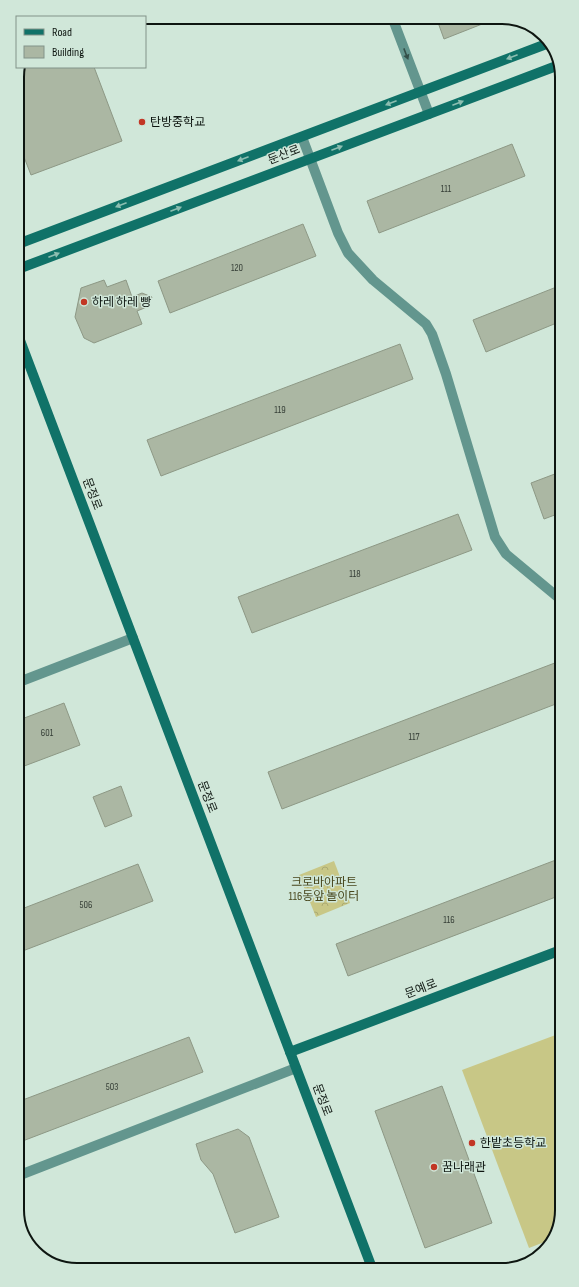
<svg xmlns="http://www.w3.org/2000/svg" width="579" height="1287" viewBox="0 0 579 1287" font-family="'Sofia Sans Condensed','Noto Sans KR',sans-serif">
<defs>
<pattern id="park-crowns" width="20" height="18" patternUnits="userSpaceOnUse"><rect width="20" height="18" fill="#c8c786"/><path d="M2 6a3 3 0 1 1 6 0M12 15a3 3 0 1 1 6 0" fill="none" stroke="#abaa73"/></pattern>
</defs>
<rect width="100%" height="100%" fill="#d0e7d9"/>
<path fill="url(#park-crowns)" d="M334 861 350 903 316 917 299 875Z"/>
<path fill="#c8c786" d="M561 1033 562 1210 552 1239 529 1248 462 1070Z"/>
<g fill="#abb7a3" stroke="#8d9885">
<path d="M436 17H500L444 39Z"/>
<path d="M20 67H94L122 141 31 175 17 139V73Z"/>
<path d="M512 144 525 176 379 233 367 201Z"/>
<path d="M303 224 316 256 170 313 158 281Z"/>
<path d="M104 280 107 287 126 280 132 297 142 293 152 297 147 307 137 311 142 324 94 343 84 338 75 317 81 288Z"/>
<path d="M559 286V322L486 352 473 320Z"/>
<path d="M400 344 413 379 161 476 147 440Z"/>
<path d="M560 472V513L544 519 531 483Z"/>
<path d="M458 514 472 550 252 633 238 597Z"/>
<path d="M560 661 561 702 282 809 268 772Z"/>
<path d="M64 703 80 745 19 768V720Z"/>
<path d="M121 786 132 816 105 827 93 797Z"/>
<path d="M561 858V895L348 976 336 944Z"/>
<path d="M138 864 153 901 20 952 19 910Z"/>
<path d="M189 1037 203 1072 20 1142V1101Z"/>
<path d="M442 1086 492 1223 425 1248 375 1111Z"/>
<path d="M238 1129 249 1137 279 1217 235 1233 213 1174 201 1160 196 1144Z"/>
</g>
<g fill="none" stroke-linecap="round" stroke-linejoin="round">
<g stroke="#63968e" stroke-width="10">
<path d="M302 137 338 233 348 253 373 280 426 324 432 334 446 374 495 537 506 554 560 599"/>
<path d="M20 1175 296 1068"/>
</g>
<g stroke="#63968e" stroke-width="10">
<path d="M392 17 429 114"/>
<path d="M19 682 133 638"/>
</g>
<g stroke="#107268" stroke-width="10">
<path d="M18 244 549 43"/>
<path d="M18 269 559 65"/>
<path d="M18 335 372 1268"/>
<path d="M290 1052 561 950"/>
</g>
</g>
<defs><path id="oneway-solid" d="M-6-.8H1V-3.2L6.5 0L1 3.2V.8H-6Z"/></defs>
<use fill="#345049" href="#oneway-solid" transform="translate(406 54) rotate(69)"/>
<g fill="#8dbeb1">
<use href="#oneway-solid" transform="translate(512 57) rotate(159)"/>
<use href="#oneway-solid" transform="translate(391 103) rotate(159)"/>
<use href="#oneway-solid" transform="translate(458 103) rotate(-21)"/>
<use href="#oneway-solid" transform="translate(337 148) rotate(-21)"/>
<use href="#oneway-solid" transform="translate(243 159) rotate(159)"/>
<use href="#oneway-solid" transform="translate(121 205) rotate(159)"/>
<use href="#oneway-solid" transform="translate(176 209) rotate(-21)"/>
<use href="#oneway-solid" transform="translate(54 255) rotate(-21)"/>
</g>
<g fill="#c23624" stroke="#d0e7d9" stroke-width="1.5">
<circle cx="142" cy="122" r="4"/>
<circle cx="84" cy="302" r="4"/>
<circle cx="472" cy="1143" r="4"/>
<circle cx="434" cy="1167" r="4"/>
</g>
<g text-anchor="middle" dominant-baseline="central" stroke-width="3" stroke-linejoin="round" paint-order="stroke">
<g font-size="10" fill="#353e36">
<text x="446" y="189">111</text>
<text x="237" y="268">120</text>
<text x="280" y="410">119</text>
<text x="355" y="574">118</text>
<text x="47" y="733">601</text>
<text x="414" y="737">117</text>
<text x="86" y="905">506</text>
<text x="449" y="920">116</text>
<text x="112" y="1087">503</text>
</g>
<g font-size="12" fill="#0e1611" stroke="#d0e7d9" text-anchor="start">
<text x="150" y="122">탄방중학교</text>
<text x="92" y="302">하레 하레 빵</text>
<text x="480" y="1143">한밭초등학교</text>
<text x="442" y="1167">꿈나래관</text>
</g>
<g font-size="12" fill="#0e1611" stroke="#d0e7d9">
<text transform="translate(284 155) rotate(-21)">둔산로</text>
<text transform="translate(92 494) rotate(69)">문정로</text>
<text transform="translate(207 797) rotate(69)">문정로</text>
<text transform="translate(421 989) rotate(-21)">문예로</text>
<text transform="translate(322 1100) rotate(69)">문정로</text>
</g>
<g font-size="12" fill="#47461c" stroke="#d0e7d9">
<text x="324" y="882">크로바아파트<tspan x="324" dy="14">116동앞 놀이터</tspan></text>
</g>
</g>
<path d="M0 0H579V1287H0ZM77 24H502A53 53 0 0 1 555 77V1210A53 53 0 0 1 502 1263H77A53 53 0 0 1 24 1210V77A53 53 0 0 1 77 24Z" fill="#d0e7d9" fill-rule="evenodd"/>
<path fill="none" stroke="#0e1611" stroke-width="2" d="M77 24H502A53 53 0 0 1 555 77V1210A53 53 0 0 1 502 1263H77A53 53 0 0 1 24 1210V77A53 53 0 0 1 77 24Z"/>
<rect x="16" y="16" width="130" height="52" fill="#d0e7d9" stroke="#829389"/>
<rect x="24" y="29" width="20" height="6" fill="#107268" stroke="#829389"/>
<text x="52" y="36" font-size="12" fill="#0e1611">Road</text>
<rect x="24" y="46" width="20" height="12" fill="#abb7a3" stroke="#829389"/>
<text x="52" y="56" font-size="12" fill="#0e1611">Building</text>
</svg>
